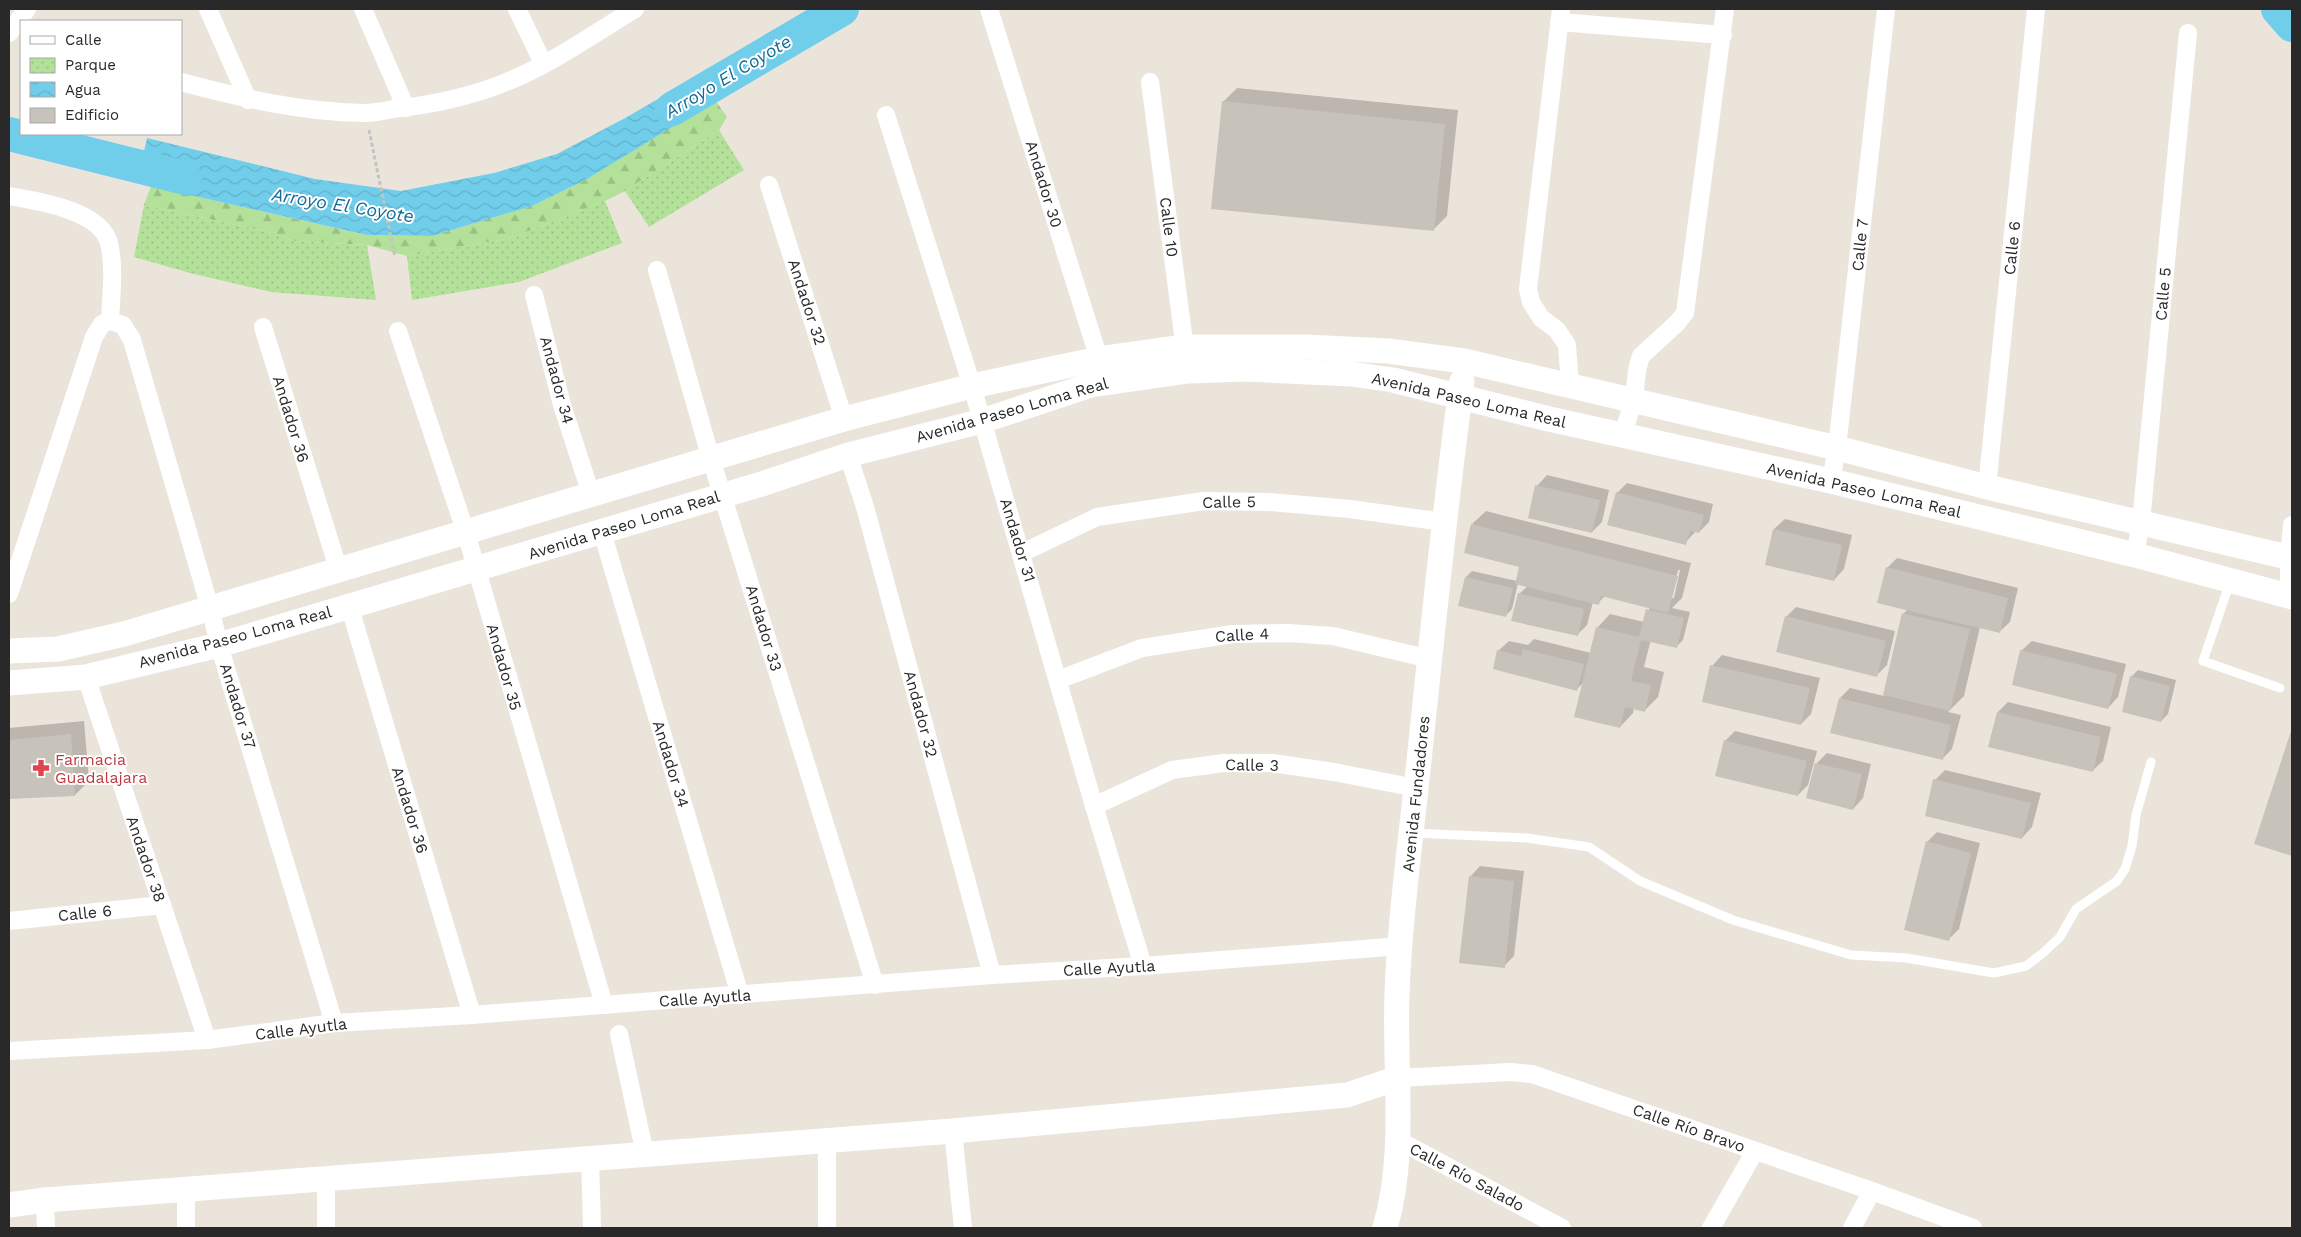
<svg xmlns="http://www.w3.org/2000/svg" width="2301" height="1237" viewBox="0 0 2301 1237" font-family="'Work Sans',sans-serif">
<defs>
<pattern id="forest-firs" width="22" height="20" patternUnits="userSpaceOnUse" patternTransform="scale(1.25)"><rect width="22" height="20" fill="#b3e199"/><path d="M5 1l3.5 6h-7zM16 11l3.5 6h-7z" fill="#9ac184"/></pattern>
<pattern id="park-dots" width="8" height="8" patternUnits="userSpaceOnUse" patternTransform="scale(1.25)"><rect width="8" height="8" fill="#b3e199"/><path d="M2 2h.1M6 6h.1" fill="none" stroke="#9ac184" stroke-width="1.8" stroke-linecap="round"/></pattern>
<pattern id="water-waves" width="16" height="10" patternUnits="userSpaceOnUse" patternTransform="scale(1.25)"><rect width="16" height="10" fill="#71ceeb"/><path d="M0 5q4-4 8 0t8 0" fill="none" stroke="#62b1ca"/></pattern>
</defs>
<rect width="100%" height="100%" fill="#ebe4db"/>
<path fill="url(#forest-firs)" d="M715 100 727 117 719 130 625 191 605 201 511 238 407 256 367 245 294 241 273 233 144 205 151 186 366 235 432 236 532 206 587 179Z"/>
<g fill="url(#park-dots)">
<path d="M719 130 744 170 649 227 625 191Z"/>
<path d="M605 201 622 243 519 282 412 300 407 256 511 238Z"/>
<path d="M144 205 273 233 294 241 367 245 376 300 271 292 190 273 134 257Z"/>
</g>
<path fill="url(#water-waves)" d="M704 72 720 98 587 179 532 206 432 236 367 235 137 183 147 138 315 179 401 191 494 173 557 154 627 117Z"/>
<g fill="#0003" fill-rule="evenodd">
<path d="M1237 88 1458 110 1447 216 1433 230 1223 102Z"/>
<path d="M1547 475 1609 490 1602 522 1592 532 1537 486Z"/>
<path d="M1627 483 1713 504 1709 522 1699 532 1696 531 1685 543 1617 493Z"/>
<path d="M1486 511 1691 563 1682 598 1672 608 1690 612 1683 640 1676 647 1651 639 1644 667 1664 672 1658 697 1644 711 1634 708 1633 713 1620 727 1584 682 1577 689 1498 651 1509 641 1528 645 1534 639 1591 653 1597 628 1610 614 1644 622 1650 607 1605 596 1598 603 1593 602 1587 625 1577 635 1519 594 1528 586 1518 583 1512 609 1506 615 1466 577 1472 571 1517 581 1520 566 1472 524ZM1678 570H1680L1674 598H1671Z"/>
<path d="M1785 519 1852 535 1844 569 1834 580 1767 564 1774 529Z"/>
<path d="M1897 558 2018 588 2010 622 1999 632 1980 627 1964 696 1948 712 1961 715 1952 749 1942 759 1840 698 1850 688 1884 696 1904 613 1908 609 1887 568Z"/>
<path d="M1796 607 1895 631 1887 665 1876 676 1786 617Z"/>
<path d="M2032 641 2126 664 2118 697 2108 708 2021 651Z"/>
<path d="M1722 655 1820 678 1811 714 1801 724 1712 666Z"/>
<path d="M2138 670 2176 680 2168 714 2161 721 2131 677Z"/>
<path d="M2008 702 2111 727 2103 761 2092 771 1998 712Z"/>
<path d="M84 721 89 781 75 795 9 798V728Z"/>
<path d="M1735 731 1817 751 1808 785 1798 795 1725 741Z"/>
<path d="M2292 731V854L2256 843Z"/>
<path d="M1827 753 1871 764 1863 798 1853 809 1817 763Z"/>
<path d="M1945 770 2041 793 2032 827 2022 838 1935 780Z"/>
<path d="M1937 832 1980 843 1959 929 1948 940 1927 842Z"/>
<path d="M1480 866 1524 871 1514 956 1504 966 1470 877Z"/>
</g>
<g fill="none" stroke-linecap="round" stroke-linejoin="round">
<g stroke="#71ceeb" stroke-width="34">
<path d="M2278 9 2292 25"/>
<path d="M672 109 842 9"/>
<path d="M9 134 185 178"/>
</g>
</g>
<g fill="#c7c2ba">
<path d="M1222 101 1445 124 1434 231 1211 209Z"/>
<path d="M1535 485 1600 500 1592 533 1528 518Z"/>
<path d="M1616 492 1704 515 1699 533 1690 531 1686 545 1607 525Z"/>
<path d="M1471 524 1678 576 1668 613 1601 596 1599 605 1515 584 1519 567 1464 553Z"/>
<path d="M1773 529 1842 545 1834 581 1765 565Z"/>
<path d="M1886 567 2008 598 2000 633 1877 603Z"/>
<path d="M1465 577 1513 588 1506 617 1458 606Z"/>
<path d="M1518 593 1584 609 1578 636 1511 621Z"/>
<path d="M1646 609 1684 618 1677 648 1641 640 1631 681 1651 685 1645 712 1625 707 1620 728 1574 717 1596 627 1639 637Z"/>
<path d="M1902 613 1970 629 1950 711 1883 695Z"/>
<path d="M1785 616 1886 641 1877 677 1776 652Z"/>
<path d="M1523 649 1584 664 1577 691 1493 669 1497 650 1521 656Z"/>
<path d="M2020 650 2117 674 2108 709 2012 685Z"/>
<path d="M1710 665 1810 688 1801 725 1702 702Z"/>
<path d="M2130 676 2170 686 2161 722 2122 712Z"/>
<path d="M1839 698 1951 725 1943 760 1830 733Z"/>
<path d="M1997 712 2101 737 2093 772 1988 747Z"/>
<path d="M2292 728V856L2254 844Z"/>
<path d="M71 734 75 796 9 799V740Z"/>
<path d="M1724 740 1807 761 1798 796 1715 776Z"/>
<path d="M1815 763 1862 774 1853 810 1806 798Z"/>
<path d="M1933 779 2031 803 2022 839 1925 816Z"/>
<path d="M1926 841 1971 853 1949 941 1904 930Z"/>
<path d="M1469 876 1514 881 1505 968 1459 963Z"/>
</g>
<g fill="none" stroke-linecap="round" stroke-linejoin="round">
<path stroke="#c3c3c3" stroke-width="3" stroke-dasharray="4 2.5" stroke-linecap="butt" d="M369 130 395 257"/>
<g stroke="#fff" stroke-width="9">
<path d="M2230 582 2203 661 2280 688"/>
<path d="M1412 833 1527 838 1589 847 1640 881 1733 920 1851 955 1906 958 1994 973 2026 966 2043 953 2060 937 2076 909 2117 881 2125 869 2132 846 2136 815 2151 762"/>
</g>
<g stroke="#fff" stroke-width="18">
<path d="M208 9 248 100"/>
<path d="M363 9 406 108"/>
<path d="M517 9 543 63"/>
<path d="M989 9 1099 359"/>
<path d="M1561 9 1528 289 1531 302 1541 318 1557 330 1567 345 1570 385"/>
<path d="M1559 22 1723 35"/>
<path d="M9 33 27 9"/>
<path d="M181 82C241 98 301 112 363 113 373 113 384 111 393 109 430 105 469 97 504 83 550 65 593 34 635 9"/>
<path d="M1150 82 1186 357"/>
<path d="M886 115 972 386 1094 806 1143 966"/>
<path d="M769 185 844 419"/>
<path d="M9 196C37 201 100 210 109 243 115 268 111 296 110 321"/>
<path d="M657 270 711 459 875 985"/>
<path d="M534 295 562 405 591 494"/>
<path d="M263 327 338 568"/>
<path d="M398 331 466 533 604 1005"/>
<path d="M1623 433 1634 400 1637 370 1641 356 1677 323 1685 313 1725 9"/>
<path d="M848 455 865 507 992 975"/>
<path d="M1831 481 1837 448 1886 9"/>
<path d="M1987 487 2036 9"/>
<path d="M602 532 740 995"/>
<path d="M1022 553 1097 517 1204 501 1269 502 1350 509 1444 522"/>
<path d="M2135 555 2141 522 2188 33"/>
<path d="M9 594 94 337 102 324 110 321 123 325 132 340 210 608 219 645 334 1023"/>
<path d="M2289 596V557L2292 525"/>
<path d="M349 605 472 1015"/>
<path d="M86 677 207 1040"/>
<path d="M1058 680 1142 648 1233 634 1288 633 1333 636 1430 659"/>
<path d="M1094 806 1172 770 1224 763H1272L1334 772 1416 788"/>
<path d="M9 921 162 905"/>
<path d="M619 1034 645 1154"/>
<path d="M9 1051 207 1040 334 1023 472 1015 992 975 1143 966 1401 946"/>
<path d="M1398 1078 1510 1072 1532 1074 1872 1191 1973 1228"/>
<path d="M953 1131 963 1228"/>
<path d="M1398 1140 1562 1228"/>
<path d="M827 1141V1228"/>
<path d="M590 1158 592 1228"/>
<path d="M326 1180V1228"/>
<path d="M186 1190V1228"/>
<path d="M45 1200 46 1228"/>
<path d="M1711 1228 1755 1151"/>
<path d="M1852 1228 1872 1191"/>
</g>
<g stroke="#fff" stroke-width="25">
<path d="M9 651 58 649 124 634 844 419 972 386 1099 359 1184 347H1305L1388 351 1464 361 1837 448 1987 487 2292 558"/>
<path d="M9 683 86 677 219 645 765 483 848 455 982 421 1091 385 1188 371 1245 369 1351 374 1393 380 1549 419 1831 481 2135 555 2292 597"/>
<path d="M9 1205 45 1200 953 1131 1347 1095 1398 1078"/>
<path d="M1385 1228C1407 1152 1394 1072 1397 994 1400 914 1412 831 1420 751 1433 628 1445 504 1462 381"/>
</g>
</g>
<defs>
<g id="pharmacy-bare" transform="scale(1.35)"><path d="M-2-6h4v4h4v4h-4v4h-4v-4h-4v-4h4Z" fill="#e0444e" stroke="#fff" stroke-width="2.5" paint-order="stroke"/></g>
</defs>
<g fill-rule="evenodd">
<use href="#pharmacy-bare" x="41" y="768"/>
</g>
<g text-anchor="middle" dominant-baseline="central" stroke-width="4" stroke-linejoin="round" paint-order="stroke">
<g font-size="16" fill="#292929" stroke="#fff">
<text transform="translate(1044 184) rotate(73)">Andador 30</text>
<text transform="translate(1169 227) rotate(83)">Calle 10</text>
<text transform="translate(1860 245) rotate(-84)">Calle 7</text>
<text transform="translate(2012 248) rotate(-84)">Calle 6</text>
<text transform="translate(2163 294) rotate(-85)">Calle 5</text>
<text transform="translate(807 302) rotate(72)">Andador 32</text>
<text transform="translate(557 380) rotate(75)">Andador 34</text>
<text transform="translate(1469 400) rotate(13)">Avenida Paseo Loma Real</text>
<text transform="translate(1012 410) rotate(-16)">Avenida Paseo Loma Real</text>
<text transform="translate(291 419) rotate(73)">Andador 36</text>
<text transform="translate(1864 490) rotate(13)">Avenida Paseo Loma Real</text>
<text transform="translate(1229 502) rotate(-1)">Calle 5</text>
<text transform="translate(624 525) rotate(-17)">Avenida Paseo Loma Real</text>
<text transform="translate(1018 540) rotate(73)">Andador 31</text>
<text transform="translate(764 628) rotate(73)">Andador 33</text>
<text transform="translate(1242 635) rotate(-3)">Calle 4</text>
<text transform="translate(235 637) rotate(-15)">Avenida Paseo Loma Real</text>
<text transform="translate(504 667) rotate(74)">Andador 35</text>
<text transform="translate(238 706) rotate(73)">Andador 37</text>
<text transform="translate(921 714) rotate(75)">Andador 32</text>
<text transform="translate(671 764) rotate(73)">Andador 34</text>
<text transform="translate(1252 765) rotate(1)">Calle 3</text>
<text transform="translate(1416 794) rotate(-84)">Avenida Fundadores</text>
<text transform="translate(410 810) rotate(73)">Andador 36</text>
<text transform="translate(146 859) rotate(71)">Andador 38</text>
<text transform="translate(85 913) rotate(-6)">Calle 6</text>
<text transform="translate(1109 968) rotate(-3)">Calle Ayutla</text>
<text transform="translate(705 998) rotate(-4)">Calle Ayutla</text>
<text transform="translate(301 1029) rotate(-7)">Calle Ayutla</text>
<text transform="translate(1689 1128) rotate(19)">Calle Río Bravo</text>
<text transform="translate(1467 1177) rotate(28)">Calle Río Salado</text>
</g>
<g font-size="16" fill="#be3a42" stroke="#fff" text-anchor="start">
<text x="55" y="759">Farmacia<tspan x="55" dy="18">Guadalajara</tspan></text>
</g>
<g font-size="18" font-style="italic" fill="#116c96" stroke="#fff">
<text transform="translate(728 76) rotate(-31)">Arroyo El Coyote</text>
<text transform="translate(343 205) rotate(9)">Arroyo El Coyote</text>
</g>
</g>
<rect width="2301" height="1237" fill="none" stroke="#292929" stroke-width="20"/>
<rect x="20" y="20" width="162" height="115" fill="#ffffff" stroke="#a9a9a9"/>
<rect x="30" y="36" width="25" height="8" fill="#ffffff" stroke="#a9a9a9"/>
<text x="65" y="45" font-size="15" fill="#292929">Calle</text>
<rect x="30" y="58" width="25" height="15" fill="url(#park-dots)" stroke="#a9a9a9"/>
<text x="65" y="70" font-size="15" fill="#292929">Parque</text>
<rect x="30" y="82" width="25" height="15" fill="url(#water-waves)" stroke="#a9a9a9"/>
<text x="65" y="95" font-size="15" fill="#292929">Agua</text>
<rect x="30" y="108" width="25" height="15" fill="#c7c2ba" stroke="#a9a9a9"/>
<text x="65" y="120" font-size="15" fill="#292929">Edificio</text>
</svg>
